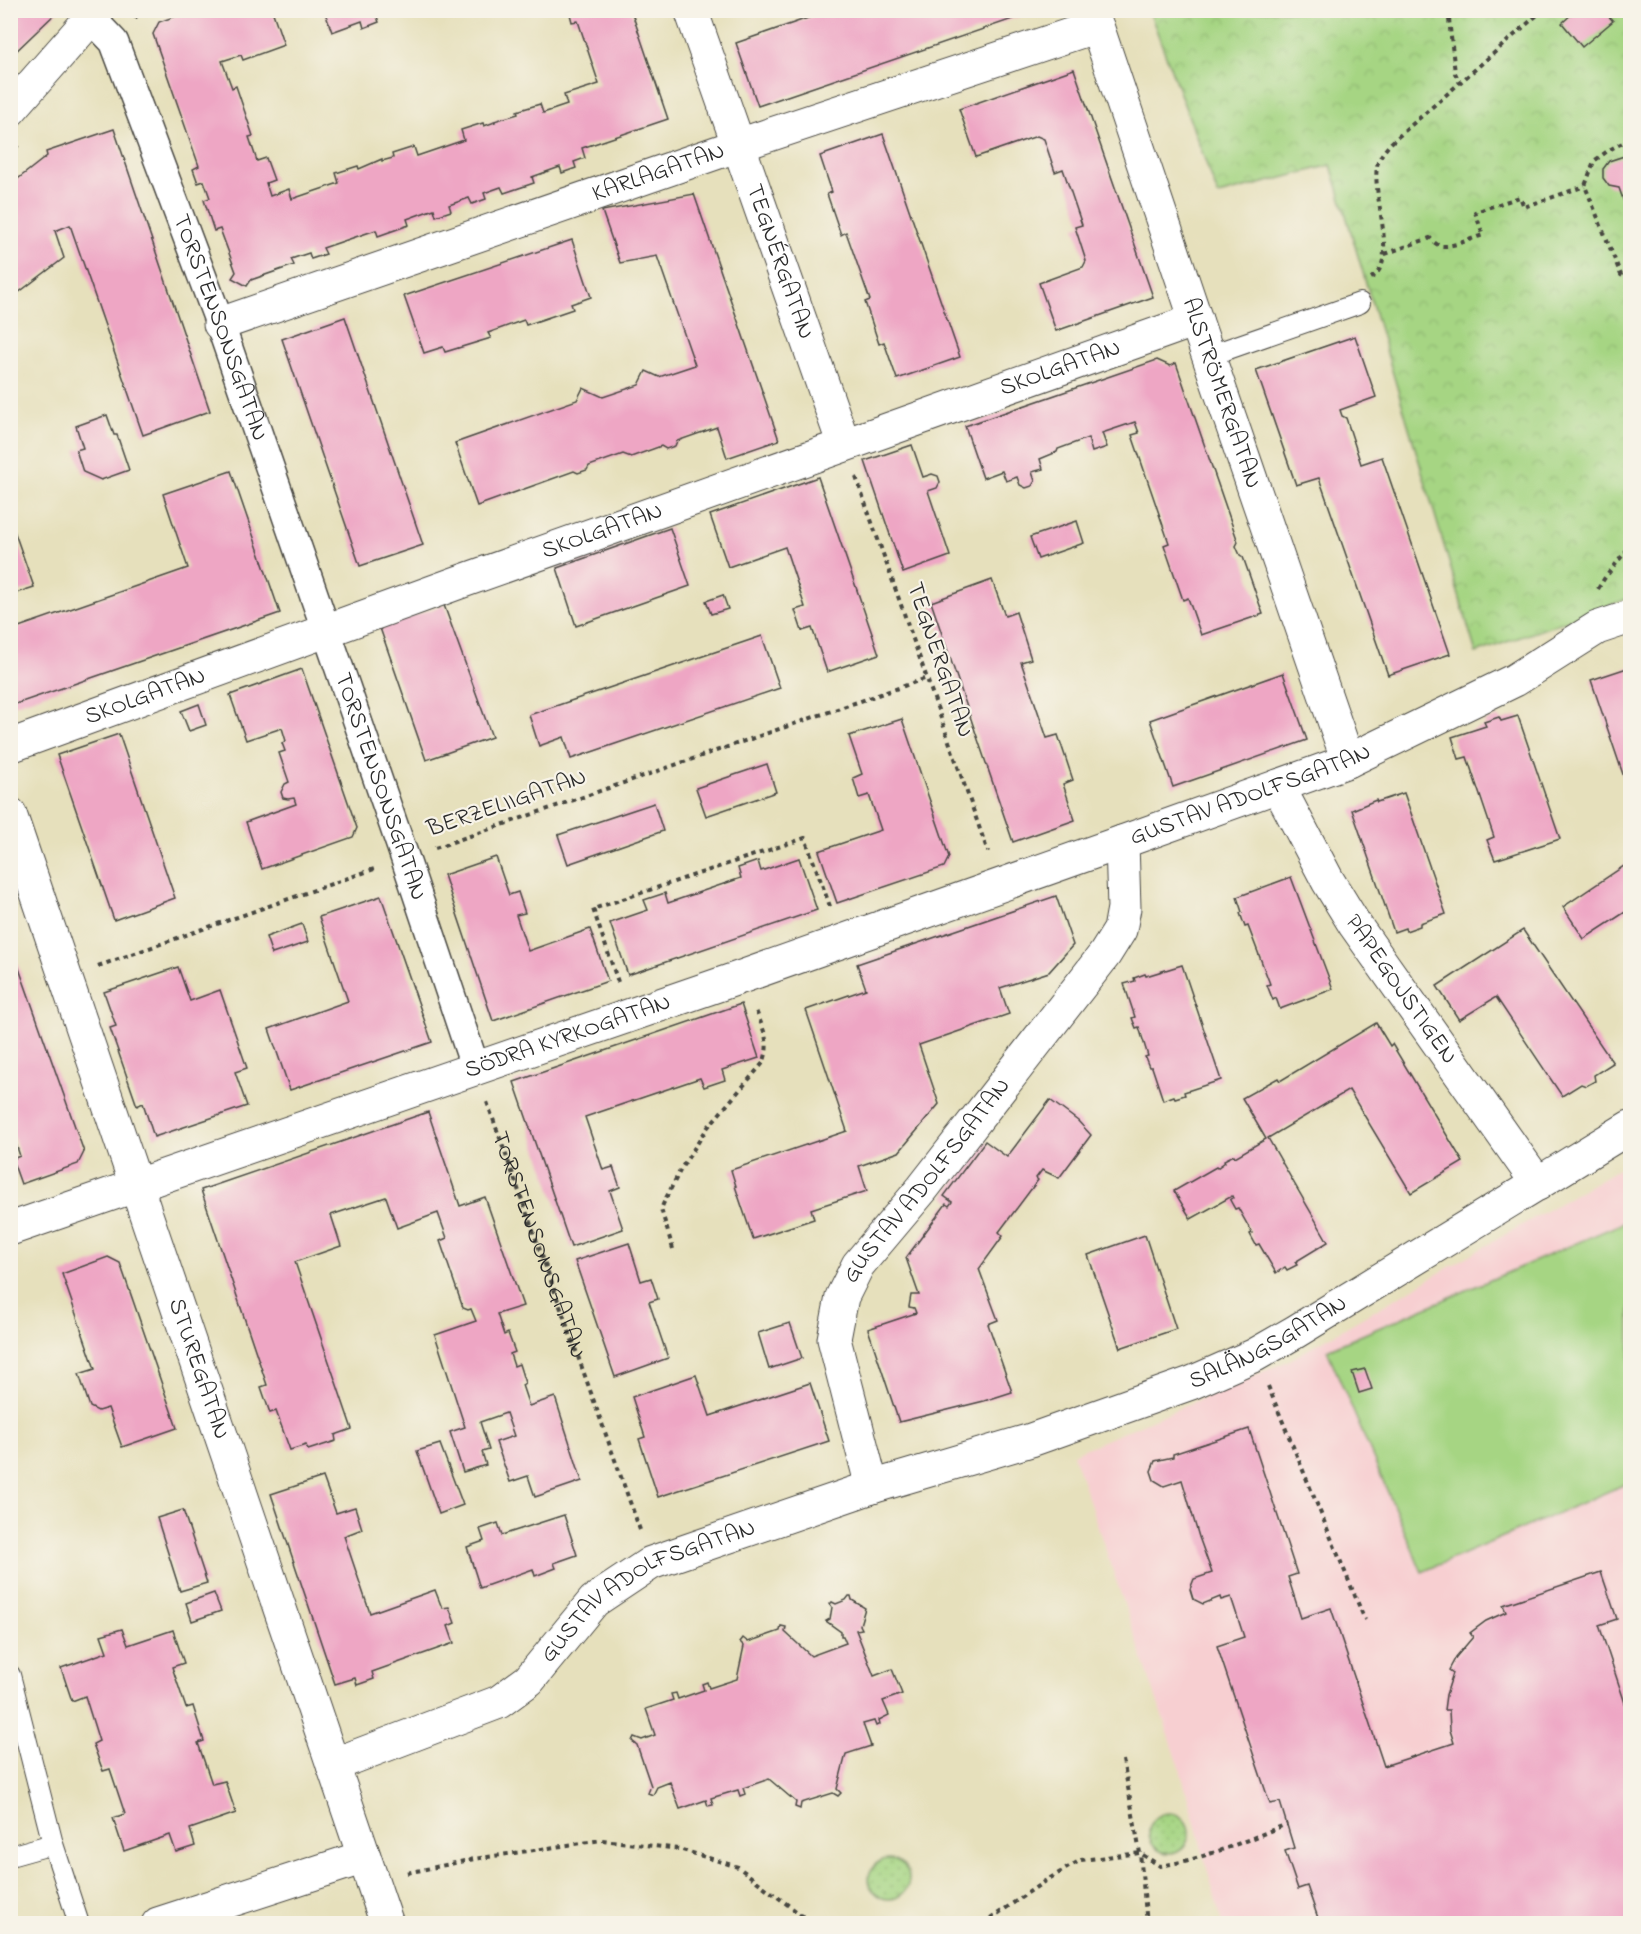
<svg xmlns="http://www.w3.org/2000/svg" width="1641" height="1934" viewBox="0 0 1641 1934" font-family="'Indie Flower',sans-serif">
<defs>
<pattern id="grass-dots" width="8" height="8" patternUnits="userSpaceOnUse" patternTransform="scale(1.5)"><rect width="8" height="8" fill="#a6d583"/><path d="M2 2h.1M6 6h.1" fill="none" stroke="#8fb771" stroke-width="1.8" stroke-linecap="round"/></pattern>
<pattern id="park-crowns" width="20" height="18" patternUnits="userSpaceOnUse" patternTransform="scale(1.5)"><rect width="20" height="18" fill="#a6d583"/><path d="M2 6a3 3 0 1 1 6 0M12 15a3 3 0 1 1 6 0" fill="none" stroke="#8fb771"/></pattern>
</defs>
<rect width="100%" height="100%" fill="#f7f3e8"/>
<filter id="ink" filterUnits="userSpaceOnUse"><feTurbulence type="fractalNoise" baseFrequency=".0167" numOctaves="2"/><feDisplacementMap in="SourceGraphic" scale="12" xChannelSelector="R" yChannelSelector="G"/><feConvolveMatrix kernelMatrix="1 2 1 2 8 2 1 2 1" color-interpolation-filters="sRGB"/></filter>
<filter id="wash" filterUnits="userSpaceOnUse"><feTurbulence type="fractalNoise" baseFrequency=".008" numOctaves="4" result="noise"/><feDisplacementMap in="SourceGraphic" scale="24" xChannelSelector="R" yChannelSelector="G"/><feGaussianBlur stdDeviation="1.35" result="paint"/><feColorMatrix in="noise" values="0 0 0 0 0 0 0 0 0 0 0 0 0 0 0 0 0 1.4 0 .05"/><feComposite in="paint" operator="in"/></filter>
<g filter="url(#wash)">
<rect width="100%" height="100%" fill="#e6e0bc"/>
<path fill="#f7cfd1" d="M1630 1162V1923H1222L1179 1765 1073 1454 1288 1361Z"/>
<g fill="url(#grass-dots)" stroke="#688057" stroke-width="1.5">
<circle cx="1169" cy="1833" r="20"/>
<circle cx="889" cy="1879" r="20"/>
</g>
<path fill="url(#park-crowns)" stroke="#688057" stroke-width="1.5" d="M1147 11H1630V598L1476 653 1331 165 1218 195 1150 13Z"/>
<path fill="#a6d583" stroke="#688057" stroke-width="1.5" d="M1623 1223 1630 1228V1482L1422 1572 1327 1350Z"/>
<g id="blocks">
<g fill="#eea6c4">
<path d="M10 10H59L10 57Z"/>
<path d="M193 10H272L284 45 243 60 241 55 222 61 232 88 236 86 253 136 249 137 257 161 266 158 274 180 266 183 270 196 289 189 292 199 339 183 336 173 358 166 359 169 382 159V161L393 158 392 154 414 147 417 156 464 140 461 130 483 123 484 126 495 122 494 121 518 114 517 111 540 104 543 113 567 105 564 95 599 84 578 21 572 22 569 10H631L668 119 582 148 585 158 574 162 576 168 562 173 560 167 532 177 534 183 504 193 501 187 484 193 486 199 472 204 469 198 449 205 451 211 436 216 434 209 407 219 409 225 378 236 376 230 323 248 326 254 311 259 309 253 291 259 294 265 251 280 247 286 232 278 236 272 220 229 214 231 204 200 210 198 204 181 198 183 193 169 199 166 153 34 159 22Z"/>
<path d="M324 10H394V11L377 17 379 22 364 28 362 21 332 32Z"/>
<path d="M831 10H1036V11L758 106 736 43Z"/>
<path d="M1576 10H1603L1613 21 1582 47 1562 23Z"/>
<path d="M1074 69 1153 297 1056 331 1039 283 1083 267 1086 261 1075 227 1082 225 1063 169 1055 172 1044 139 1037 136 976 157 959 109Z"/>
<path d="M114 129 210 411 143 435 70 225 55 231 64 258 10 299V185L47 156 46 152Z"/>
<path d="M883 134 960 357 897 379 884 342 879 344 865 302 870 300 846 232 841 235 827 194 832 192 820 156Z"/>
<path d="M1630 154V219L1619 188 1609 186 1603 178V169L1609 161Z"/>
<path d="M694 194 779 440 727 458 717 427 677 441 675 446 666 449 661 446 631 457 623 454 589 466 587 470 578 473 574 471 477 506 455 443 577 400 583 388 603 397 639 385 646 371 659 377 695 365 657 256 620 263 602 211Z"/>
<path d="M572 240 591 297 571 304 573 309 526 325 524 320 488 333 491 338 445 352 443 347 424 353 404 296Z"/>
<path d="M345 317 423 545 360 566 282 339Z"/>
<path d="M1355 336 1376 397 1340 410 1342 416 1346 418 1361 464 1382 457 1450 654 1388 675 1319 478 1296 485 1256 370Z"/>
<path d="M1157 360 1170 366 1176 363 1238 542 1236 546 1240 555 1243 557 1263 614 1201 635 1188 598 1183 600 1164 545 1169 543 1132 435 1139 433 1135 422 1102 433 1107 447 1092 452 1088 438 1058 449 1057 452 1040 459 1043 469 1032 472 1035 481 1032 486 1026 488 1020 485 1017 477 1006 481 1002 471 983 478 965 426Z"/>
<path d="M107 415 114 435H117L129 470 101 480 83 472 76 450 83 448 76 426Z"/>
<path d="M912 445 923 477 932 474 938 476 940 482 937 488 928 491 950 556 903 573 865 461Z"/>
<path d="M231 471 280 613 10 706V630L188 568 163 494Z"/>
<path d="M818 477 879 654 827 672 812 628 802 631 795 610 805 607 785 547 728 567 710 515Z"/>
<path d="M10 519 34 587 10 595Z"/>
<path d="M1077 521 1084 543 1038 559 1030 537Z"/>
<path d="M670 528 690 586 576 626 557 568Z"/>
<path d="M992 580 1005 616 1016 612 1031 659 1021 662 1047 738 1058 735 1073 780 1063 784 1075 820 1013 842 931 602Z"/>
<path d="M723 595 728 609 711 614 706 601Z"/>
<path d="M444 605 492 737 426 760 380 628Z"/>
<path d="M762 636 780 688 571 759 564 737 539 746 529 715Z"/>
<path d="M1630 667V795L1591 680Z"/>
<path d="M302 669 357 828 353 837 262 869 246 822 296 804 294 798 288 799 283 798 281 792 285 784 289 782 279 753 285 751 282 743 286 741 282 728 246 740 230 695Z"/>
<path d="M1283 673 1307 740 1173 787 1150 720Z"/>
<path d="M199 704 206 725 189 731 181 711Z"/>
<path d="M1518 716 1560 839 1495 860 1487 840 1494 837 1467 757 1459 759 1452 737 1486 726 1484 722 1499 717 1501 721Z"/>
<path d="M902 719 949 857 944 867 837 903 819 851 881 830 869 795 859 798 853 778 862 774 849 736Z"/>
<path d="M119 734 175 898 114 920 57 755Z"/>
<path d="M767 764 776 792 706 816 696 788Z"/>
<path d="M1404 793 1446 914 1420 923V926L1406 931 1405 928 1394 932 1352 810 1376 800 1377 802Z"/>
<path d="M654 803 663 831 568 864 558 835Z"/>
<path d="M496 857 509 895 518 892 525 913 516 915 528 951 590 929 608 981 493 1021 444 875Z"/>
<path d="M799 858 817 910 628 975 610 923 648 910 644 900 665 893 668 903 741 878 738 868 758 861 761 871Z"/>
<path d="M1630 862V909L1584 939 1563 907Z"/>
<path d="M1291 877 1333 989 1280 1009 1276 998 1273 1000 1267 985 1270 984 1248 926 1245 927 1240 913 1242 912 1237 897Z"/>
<path d="M381 896 432 1042 290 1090 269 1029 348 1001 319 917Z"/>
<path d="M1056 896 1073 945 1049 972 1000 988 1009 1014 919 1045 939 1104 899 1152 859 1166 867 1191 811 1209 814 1219 753 1239 735 1186H736L731 1170 847 1131 806 1010 866 989 857 964Z"/>
<path d="M302 924 308 942 272 954 266 937Z"/>
<path d="M1523 930 1613 1063 1594 1075 1595 1081 1586 1086 1581 1084 1562 1096 1496 997 1459 1020 1437 986Z"/>
<path d="M10 943 84 1152 78 1164 21 1184 12 1159 20 1156 10 1126Z"/>
<path d="M1182 965 1221 1080 1184 1092 1185 1095 1175 1098 1174 1096 1163 1100 1152 1067H1149L1145 1057 1148 1056 1139 1027 1136 1028 1132 1018 1135 1017 1124 984 1135 981 1134 978 1145 974 1146 976Z"/>
<path d="M178 967 190 1001 220 990 247 1068 235 1072 247 1106 154 1137 143 1103 137 1106 136 1103 110 1028 116 1026 104 992Z"/>
<path d="M741 1004 759 1058 722 1070 725 1080 704 1087 700 1078 585 1117 603 1170 613 1167 620 1187 610 1191 623 1229 571 1247 514 1082Z"/>
<path d="M1376 1023 1390 1046 1392 1044 1463 1162 1411 1193 1349 1090 1268 1138 1328 1242 1295 1262 1297 1265 1287 1270 1285 1267 1276 1273 1259 1244 1256 1245 1250 1234 1252 1233 1238 1208 1235 1209 1230 1200 1233 1198 1232 1196 1191 1219 1174 1191 1216 1167 1217 1168 1225 1162 1224 1160 1234 1155 1235 1157 1266 1139 1242 1098 1278 1078 1280 1081Z"/>
<path d="M1050 1100 1078 1121 1091 1135 1059 1178 1042 1170 1036 1178 1038 1180 999 1232 1003 1236 979 1269 998 1320 988 1324 1012 1392 984 1401 899 1422 868 1329 916 1313 914 1308 909 1307 911 1295H919L906 1258 946 1204 949 1206 952 1202 944 1196 985 1141 1007 1157Z"/>
<path d="M428 1112 460 1206 485 1197 523 1306 497 1314 504 1335 508 1333 515 1352 510 1354 514 1366 519 1364 525 1383 522 1385 529 1406 555 1397 582 1481 535 1497 528 1476 510 1482 496 1442 514 1436 506 1413 480 1422 489 1450 482 1452 486 1465 463 1472 450 1432 465 1427 435 1335 476 1321 471 1309 468 1310 463 1308 440 1241 447 1238 438 1213 397 1228 386 1197 331 1215 341 1246 295 1262 352 1429 335 1435 336 1441 308 1450 306 1445 290 1450 276 1411 270 1413 261 1387 267 1385 201 1190Z"/>
<path d="M1145 1235 1176 1329 1120 1348 1088 1255Z"/>
<path d="M629 1243 641 1281 651 1278 658 1299 649 1302 668 1358 615 1377 575 1261Z"/>
<path d="M108 1257 120 1263 177 1428 122 1447 108 1408 98 1411 90 1407 79 1374 95 1369 62 1274Z"/>
<path d="M790 1323 802 1358 769 1369 758 1333Z"/>
<path d="M1365 1369 1372 1389 1359 1393 1352 1372Z"/>
<path d="M696 1375 710 1416 810 1383 829 1441 658 1497 639 1439 645 1437 632 1397Z"/>
<path d="M1249 1429 1297 1574 1288 1577 1301 1618 1331 1608 1384 1766 1454 1743 1450 1730 1449 1710H1444L1446 1695 1453 1673 1449 1670 1456 1657 1473 1637 1470 1633 1486 1621 1506 1612 1503 1605 1601 1572 1617 1619 1599 1625 1630 1718V1924H1320L1307 1886 1298 1889 1285 1851 1294 1848 1280 1802 1270 1804 1217 1646 1244 1637 1231 1597 1221 1600 1220 1597 1203 1604 1193 1599 1190 1589 1194 1579 1212 1573 1199 1537 1182 1480 1164 1486 1154 1480 1151 1471 1155 1461 1173 1457V1454Z"/>
<path d="M440 1444 463 1505 439 1514 417 1451Z"/>
<path d="M323 1477 336 1513 355 1507 362 1529 344 1536 370 1613 435 1590 442 1608 449 1607 455 1623 448 1626 454 1643 372 1672 374 1679 357 1685 355 1678 335 1684 271 1494Z"/>
<path d="M183 1510 207 1583 180 1591 157 1518Z"/>
<path d="M564 1515 577 1555 554 1563 556 1568 535 1576 533 1569 480 1588 467 1547 484 1541 480 1529 498 1523 502 1535Z"/>
<path d="M214 1593 221 1611 192 1621 186 1603Z"/>
<path d="M849 1596H851L852 1600 865 1608 860 1625 862 1629 856 1630 874 1676 892 1669 902 1694 883 1701 889 1715 879 1720 880 1724 876 1726 874 1721 863 1724 871 1746 846 1754 837 1789 841 1793 838 1796 833 1793 801 1803 800 1809 795 1807 796 1802 769 1779 743 1788 745 1794 740 1796 738 1790 711 1798 713 1805 708 1806 706 1800 680 1809 670 1782 657 1787 653 1795 648 1793 651 1786 637 1745 632 1741 634 1737 642 1740 655 1735 646 1709 673 1700 671 1694 676 1693 678 1699 704 1690 702 1684 707 1682 709 1688 737 1679 744 1646 740 1642 743 1638 748 1642 780 1631 781 1626 786 1627 785 1632 811 1656 846 1643 843 1636H841V1632L826 1621 830 1619 832 1607 830 1604 832 1602 836 1604 846 1600Z"/>
<path d="M122 1629 128 1645 173 1630 184 1663 172 1667 186 1708 193 1706 204 1741 198 1743 212 1784 225 1781 236 1813 190 1829 195 1846 176 1852 170 1835 124 1851 113 1818 125 1814 110 1769 103 1771 93 1744 99 1741 85 1696 72 1701 61 1668 107 1652 101 1635Z"/>
</g>
</g>
</g>
<g filter="url(#ink)">
<use href="#blocks" fill-opacity="0" stroke="#474641" stroke-width="1.5"/>
<g fill="none" stroke-linecap="round" stroke-linejoin="round">
<g stroke="#474641" stroke-width="22">
<g id="service">
<path d="M1208 356 1360 303"/>
<path d="M10 1675 53 1844 79 1924"/>
<path d="M10 1856 53 1844"/>
</g>
</g>
<g stroke="#474641" stroke-width="31">
<g id="pedestrian">
<path id="s2" d="M91 18 114 42 220 324 405 858 475 1067"/>
</g>
</g>
<g stroke="#474641" stroke-width="35">
<g id="minor">
<path id="s3" d="M691 10 844 445"/>
<path d="M10 110 98 10"/>
<path id="s4" d="M220 324 739 145 1097 26 1196 320 1348 761"/>
<path id="s5" d="M10 746 457 583 1196 320"/>
<path id="s6" d="M1278 786 1328 881 1355 925 1538 1184"/>
<path id="s7" d="M10 814 387 1924"/>
<path id="s8" d="M10 1229 744 976 1122 842"/>
<path id="s9" d="M872 1487 834 1339 842 1297 858 1265 922 1189 1105 954 1120 930 1124 908 1122 842 1348 761 1515 680 1597 628 1630 617"/>
<path id="s10" d="M333 1765 499 1702 529 1680 594 1601 651 1563 872 1487 1031 1440 1191 1383 1255 1355 1295 1332 1630 1127"/>
<path d="M158 1924 364 1857"/>
</g>
</g>
<g stroke="#474641" stroke-width="4" stroke-dasharray="4.5 4.5" stroke-linecap="butt">
<path d="M1448 10 1455 73 1460 83"/>
<path d="M135 18 141 10"/>
<path d="M1630 139 1609 150 1594 161 1585 186 1621 275 1630 280"/>
<path d="M10 153 18 145"/>
<path d="M1385 254 1430 238C1434 242 1437 246 1443 246 1453 247 1473 238 1483 235L1475 212 1520 197 1524 207 1585 186"/>
<path d="M1371 278C1401 261 1369 192 1378 162 1381 154 1386 149 1391 143L1543 10"/>
<path d="M856 477 988 852"/>
<path d="M1598 589 1604 579 1630 546"/>
<path d="M435 848 927 678"/>
<path d="M98 966 374 869"/>
<path d="M618 982 593 909 805 838 831 909"/>
<path id="s1" d="M487 1102 640 1530"/>
<path d="M673 1249 661 1209 665 1200 682 1167 708 1127 763 1063C772 1043 762 1027 755 1008"/>
<path d="M1268 1386 1365 1620"/>
<path d="M1123 1760 1140 1853 1147 1924"/>
<path d="M407 1873 474 1859 602 1840 679 1849 738 1867 813 1924"/>
<path d="M983 1924 1045 1881 1081 1860 1140 1853 1160 1866C1205 1859 1245 1841 1287 1824"/>
</g>
<use href="#service" stroke="#fff" stroke-width="20"/>
<use href="#pedestrian" stroke="#fff" stroke-width="28"/>
<use href="#minor" stroke="#fff" stroke-width="33"/>
</g>
</g>
<g text-anchor="middle" dominant-baseline="central" stroke-width="4.5" stroke-linejoin="round" paint-order="stroke">
<g font-size="24" fill="#2b2b2b" stroke="#f7f3e8">
<text stroke="none"><textPath href="#s4" startOffset="464">KARLAGATAN</textPath></text>
<text stroke="none"><textPath href="#s3" startOffset="267">TEGNÉRGATAN</textPath></text>
<text stroke="none"><textPath href="#s2" startOffset="338">TORSTENSONSGATAN</textPath></text>
<text stroke="none"><textPath href="#s5" startOffset="1116">SKOLGATAN</textPath></text>
<text stroke="none"><textPath href="#s4" startOffset="1314">ALSTRÖMERGATAN</textPath></text>
<text stroke="none"><textPath href="#s5" startOffset="630">SKOLGATAN</textPath></text>
<text transform="translate(939 660) rotate(71)">TEGNERGATAN</text>
<text stroke="none"><textPath href="#s5" startOffset="144">SKOLGATAN</textPath></text>
<text stroke="none"><textPath href="#s2" startOffset="824">TORSTENSONSGATAN</textPath></text>
<text stroke="none"><textPath href="#s9" startOffset="882">GUSTAV ADOLFSGATAN</textPath></text>
<text transform="translate(507 804) rotate(-19)">BERZELIIGATAN</text>
<text stroke="none"><textPath href="#s6" startOffset="238">PAPEGOJSTIGEN</textPath></text>
<text stroke="none"><textPath href="#s8" startOffset="590">SÖDRA KYRKOGATAN</textPath></text>
<text stroke="none"><textPath href="#s9" startOffset="340">GUSTAV ADOLFSGATAN</textPath></text>
<text stroke="none"><textPath href="#s1" startOffset="152">TORSTENSONSGATAN</textPath></text>
<text stroke="none"><textPath href="#s10" startOffset="1042">SALÄNGSGATAN</textPath></text>
<text stroke="none"><textPath href="#s7" startOffset="586">STUREGATAN</textPath></text>
<text stroke="none"><textPath href="#s10" startOffset="368">GUSTAV ADOLFSGATAN</textPath></text>
</g>
</g>
<rect width="1641" height="1934" fill="none" stroke="#f7f3e8" stroke-width="36"/>
</svg>
